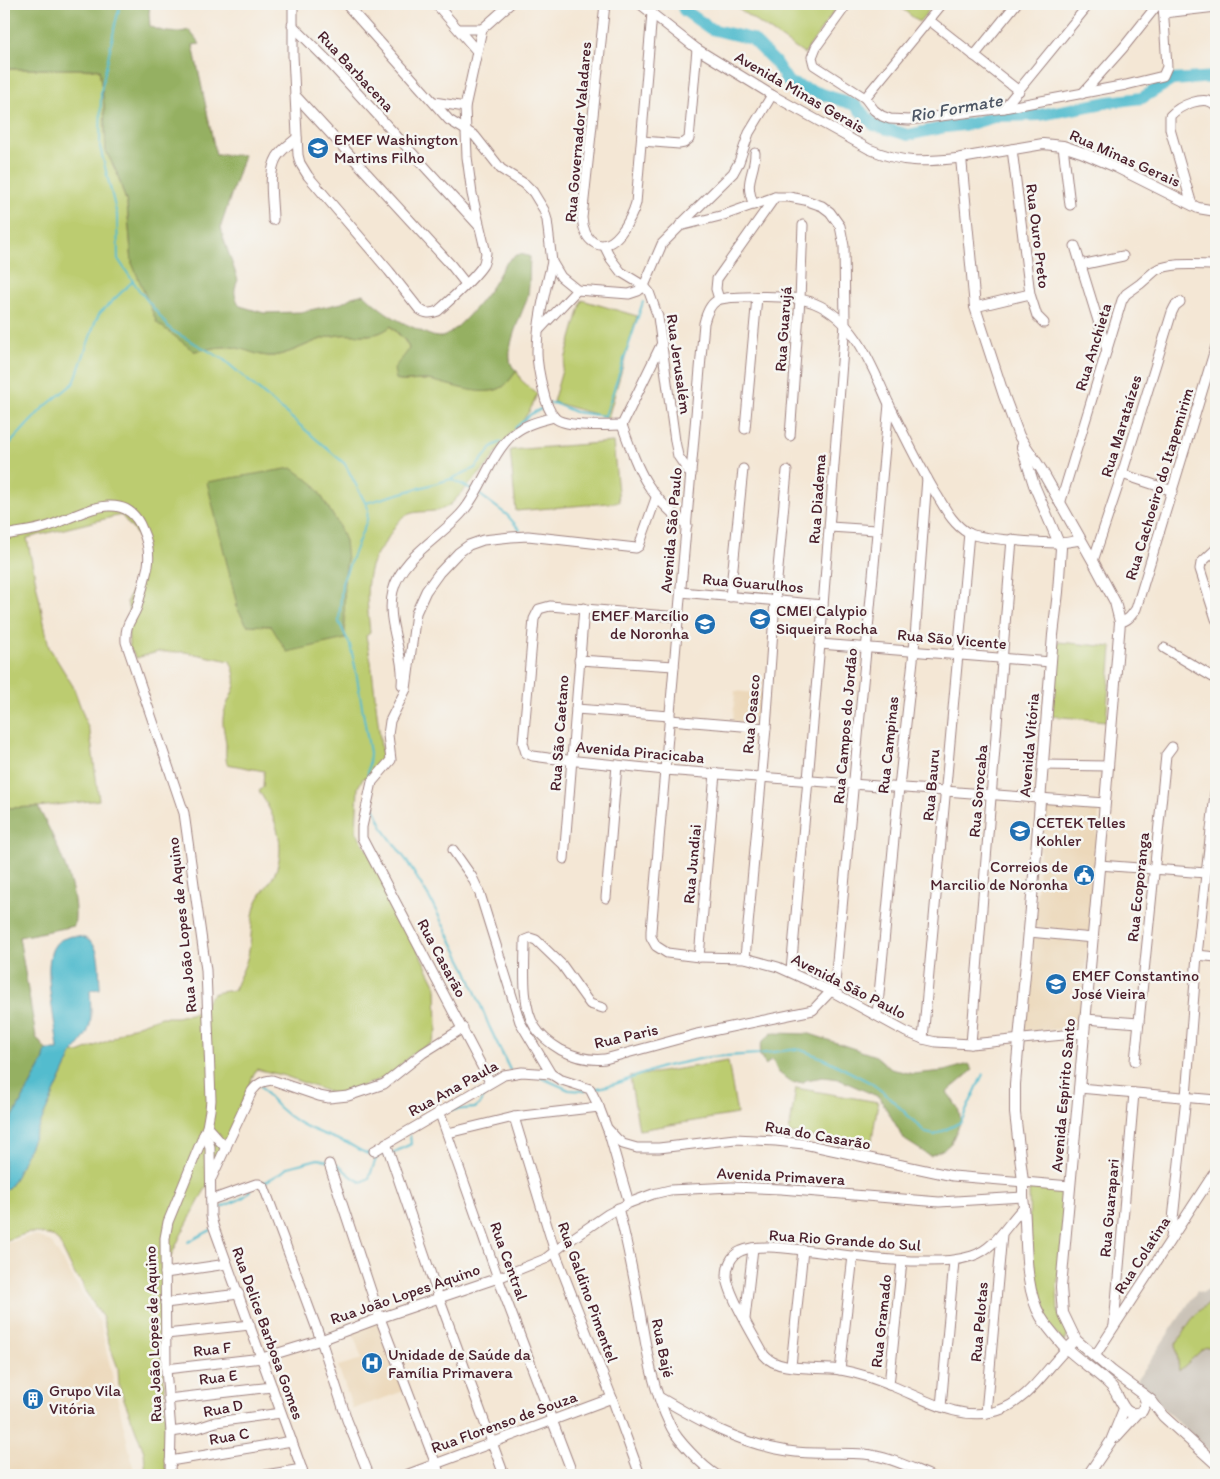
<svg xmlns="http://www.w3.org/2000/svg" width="1220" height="1479" viewBox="0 0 1220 1479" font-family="Itim,sans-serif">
<rect width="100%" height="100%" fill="#f6f6f2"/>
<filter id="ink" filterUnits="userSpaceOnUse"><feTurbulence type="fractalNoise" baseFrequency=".02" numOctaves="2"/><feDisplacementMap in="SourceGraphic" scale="10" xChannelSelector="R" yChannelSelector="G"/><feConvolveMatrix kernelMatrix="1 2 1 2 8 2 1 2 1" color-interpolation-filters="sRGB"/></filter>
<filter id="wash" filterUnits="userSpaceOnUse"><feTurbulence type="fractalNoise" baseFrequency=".0096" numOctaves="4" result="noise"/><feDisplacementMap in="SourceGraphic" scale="20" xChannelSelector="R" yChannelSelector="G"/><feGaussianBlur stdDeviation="1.12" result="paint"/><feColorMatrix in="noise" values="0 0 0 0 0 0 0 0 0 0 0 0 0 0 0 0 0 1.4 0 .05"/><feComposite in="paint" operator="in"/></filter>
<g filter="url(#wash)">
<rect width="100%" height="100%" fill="#f4e7d5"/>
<g fill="#ecd8ba">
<path d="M735 691 766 694 764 720 761 724 733 721Z"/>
<path d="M1044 805 1099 809 1089 932 1034 927Z"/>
<path d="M1032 937 1088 942 1080 1027 1024 1032Z"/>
<path d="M35 1235 51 1242 100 1323 135 1475H4V1244Z"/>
<path d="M378 1321 404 1391 353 1409 338 1366 362 1359 352 1331Z"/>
</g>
<path fill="#cbc3b8" d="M1216 1284V1457L1135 1383 1197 1291 1202 1293Z"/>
<g fill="#bccc6f" stroke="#83764d" fill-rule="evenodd">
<path d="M731 4H839L804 54Z"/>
<path d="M896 4H934L919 22Z"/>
<path d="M4 69H99L104 104 106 151 117 173 127 204 132 263 194 351C206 349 220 346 232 347 246 348 259 357 273 356 296 353 316 337 339 335 357 333 376 340 390 326L405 341 409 348 396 379 400 381C409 382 419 379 428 380 448 382 485 400 504 386 509 382 513 375 517 371L521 380 537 394 530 410 521 423 510 434 486 467 451 504C434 517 417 507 404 517 397 521 392 531 388 538 384 545 378 551 375 557 363 579 368 610 370 633L366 636 371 661 382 756 381 767 374 777 369 779 364 777 358 787 356 831 365 846 436 986 437 1030 432 1043 412 1054 389 1076 337 1095 285 1076 256 1069 208 1184 181 1235 163 1273 162 1331 167 1475H146L144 1452 119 1386 118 1368 109 1344 103 1318 85 1291 82 1283 75 1275 59 1242 52 1236 37 1233H28L4 1241V1192L10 1186 16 1176 73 1052 78 1053 112 1039 125 1030 141 1024 161 1017H177L202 1011C210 991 214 993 234 990 239 976 247 965 249 950 252 936 251 917 256 904 260 893 269 885 274 875 288 846 275 816 259 791L263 787 264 771 227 764C225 757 226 751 226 744 225 733 221 724 224 713 231 689 242 688 230 661L185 652H158L136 658 129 647 128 618 129 612 127 601 142 568 141 543 135 532 121 515 27 538 49 647 73 686 90 733 99 800 38 807 4 808V434L8 429 6 417 4 415ZM314 484 338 524 347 560 344 581 345 639 271 626 247 625 236 606Z"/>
<path d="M582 300 637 316 608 418 553 402Z"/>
<path d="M613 442 619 502 516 511 510 450Z"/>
<path d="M1058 642 1112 647 1106 721 1051 716Z"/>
<path d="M728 1061 737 1114 639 1130 630 1077Z"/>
<path d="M796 1088 878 1102 871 1146 789 1133Z"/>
<path d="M1029 1188H1068L1057 1288 1058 1313 1068 1334 1064 1343C1057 1334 1048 1325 1043 1315 1028 1285 1030 1222 1029 1188Z"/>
<path d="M1216 1301V1345L1204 1348 1179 1371 1176 1344C1186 1329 1197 1305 1216 1301Z"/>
</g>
<g fill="#95b062" stroke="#706846">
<path d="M4 4H150L149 14 150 26C163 33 175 34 189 30L200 44 193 45 216 155H244L221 226 223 237 238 280C233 291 234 296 240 306L264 313 301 312 342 303 352 297 364 294C378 308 394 319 412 327 420 330 432 338 441 337 454 336 487 295 494 283 500 274 504 261 515 256 520 253 525 255 530 257 529 268 530 290 527 299 522 314 498 360 517 371 513 375 509 382 504 386 485 400 448 383 428 380 419 379 409 382 400 381L396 379 394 369C398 361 406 356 409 348L405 340 391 326C375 340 357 333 339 335 316 337 296 353 273 356 259 357 246 349 232 347 220 346 206 350 194 351L157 323 132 263 127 204 117 173 106 151 104 104 99 69H4Z"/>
<path d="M292 468 314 484 338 524 345 541 347 560 344 581 345 639 287 652 271 626 247 625 235 605H237L207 482Z"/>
<path d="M38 807C54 837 81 892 74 926L19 937 36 1037 46 1050 43 1062 4 1133V808Z"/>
<path d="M772 1033 810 1034 876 1056 891 1069 913 1074 944 1071 969 1064 973 1070 947 1092 958 1108 961 1121 951 1143 944 1149 930 1156 905 1140 879 1097 838 1079 823 1077 806 1080 804 1082 792 1083 778 1072 772 1059 766 1065 759 1054 762 1042Z"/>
</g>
<path fill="#52bcce" stroke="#4e6e7c" d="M72 936C103 936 98 962 100 985V989L90 990C91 1021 95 1028 73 1052L16 1176 10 1186 4 1192V1133L43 1062 46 1050H58C57 1026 40 964 55 945 59 939 66 938 72 936Z"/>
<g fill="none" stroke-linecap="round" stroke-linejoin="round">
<g stroke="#52bcce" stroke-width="2">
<path d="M121 4 117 16 101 91 100 147 117 215 118 259 139 290 171 330 223 359 345 464 368 508 367 520 342 583 339 622 350 645 355 666 370 753 367 783"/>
<path d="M549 404 554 403 575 412 605 416 643 302"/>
<path d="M515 428 531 414 545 407"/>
<path d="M4 450 43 408 74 383 96 320 100 313 133 281"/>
<path d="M451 479 473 490"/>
<path d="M479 494 507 515 520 530"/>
<path d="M366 503 451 479 475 468 493 446 501 442"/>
<path d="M371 800 384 830 406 860 430 899 467 971 489 1026 510 1070"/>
<path d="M540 1077 569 1090 585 1091"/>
<path d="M261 1087C287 1122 308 1129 347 1143 355 1147 366 1156 375 1155 378 1155 382 1154 386 1154"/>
<path d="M594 1089 615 1084 662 1067 709 1057 758 1054 798 1049 823 1058 871 1083 888 1096 926 1133 935 1135 961 1122 983 1074"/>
<path d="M452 1110 475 1108 480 1104 488 1089 511 1077"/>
<path d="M393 1153 411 1144 410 1135"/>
<path d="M333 1163C344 1167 351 1179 362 1182L369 1178 377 1156"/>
<path d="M263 1183 281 1173 288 1167 318 1159 329 1161"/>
<path d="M215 1212C225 1202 243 1203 250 1190"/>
<path d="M188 1242 211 1230"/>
</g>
<path stroke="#52bcce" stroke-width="12" d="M682 4 684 10 711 29 752 39 775 62 789 83 855 105 874 125 908 135 946 127 970 124 997 116 1040 115 1109 102 1142 98 1172 80 1216 77"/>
</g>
</g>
<g filter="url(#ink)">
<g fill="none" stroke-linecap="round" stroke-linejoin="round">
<g stroke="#9f8380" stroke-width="11">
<g id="minor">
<path d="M293 4V55L298 155 300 163 308 176 389 271 419 309C426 314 430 314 438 311 450 300 475 278 483 265 485 262 485 257 486 253L472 194 467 157 465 107 482 29 510 4"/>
<path d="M346 4 449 120 475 136 501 169 525 184 533 192 544 210 547 220 552 262 561 277 577 290 629 294 638 291 644 286 662 244 680 226 724 215 775 197H789L805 200 822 206 830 212 840 226 844 246 845 324 820 644 791 971"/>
<path d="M436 4 476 50"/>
<path d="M605 4 582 218C583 227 585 237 593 242 613 256 632 218 636 203L652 13"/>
<path d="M640 4 697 49 772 95 869 149C904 164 924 162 961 158"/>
<path d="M847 4 816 47 812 57 814 65 865 98 874 110 882 116 890 119 909 120 1004 108 1126 85 1163 76 1167 67 1163 4"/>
<path d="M1164 13 1216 7"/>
<path d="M929 20 1019 91"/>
<path d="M292 25 328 61 479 226"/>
<path d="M459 29H482"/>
<path d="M974 56 1016 4"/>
<path d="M1082 94 1123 48 1158 4"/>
<path d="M295 95 451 265 466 284"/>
<path d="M865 98 942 4"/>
<path d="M434 102 465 107"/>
<path d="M1004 108 1089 4"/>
<path d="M642 141 679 144 684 143 689 139 697 49"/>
<path d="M1063 146 1070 205"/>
<path d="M1012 149 1030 294 1037 316 1044 323"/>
<path d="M754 205C743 180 755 175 755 153"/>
<path d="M1192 205 1170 129V116C1179 106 1206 93 1216 106"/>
<path d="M273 220C273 201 267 174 277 157 282 149 290 144 297 138"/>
<path d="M680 225 733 173 739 162 749 133 772 95"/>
<path d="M604 245 611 259 621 272 644 286 649 292 658 317 675 441 678 456 691 475"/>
<path d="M1075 246 1107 350"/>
<path d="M552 262C545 291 537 322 537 352 537 365 540 378 543 390 545 399 548 411 555 418 566 428 607 425 622 425"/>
<path d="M1081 265 1123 256"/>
<path d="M719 299 716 289 717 279 775 197"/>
<path d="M975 307 1030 294"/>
<path d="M539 330 577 290"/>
<path d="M622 425C639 472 646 494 687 525"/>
<path d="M622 425 662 343"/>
<path d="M745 429 757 297"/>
<path d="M790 436 800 299 803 225"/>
<path d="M1122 474 1173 491"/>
<path d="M1060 504 1122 300 1126 294 1140 284 1156 270C1174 262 1196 265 1216 265"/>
<path d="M830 527 876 530"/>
<path d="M4 535C19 532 35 531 49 526 77 516 125 485 142 529 147 540 150 554 148 566 145 579 141 594 137 607 131 622 125 623 126 642L184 813 206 970 211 1100 210 1110 207 1127 168 1222 165 1238 166 1369 171 1432 170 1475"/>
<path d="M1081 540C1073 541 1066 543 1058 543 1043 543 979 539 968 533 952 524 944 506 935 492 918 464 903 433 889 404 872 367 856 320 814 303 796 296 766 296 746 297 721 298 711 295 704 323L651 931V937L656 946 667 953 699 957 745 958 778 967 831 991 906 1032 923 1039 936 1042 971 1044 1084 1033"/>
<path d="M1216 549 1201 563 1200 569 1216 619"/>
<path d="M1093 561 1122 474 1172 312 1175 306 1180 302"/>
<path d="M681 592 823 605"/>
<path d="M730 597 743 469"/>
<path d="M679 617 550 606 539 609 534 619 523 743 526 753 533 756 548 758 665 770 1105 803"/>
<path d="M1120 622C1128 621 1131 616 1136 609L1216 346"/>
<path d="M820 644 1051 662"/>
<path d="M1164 648 1216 679"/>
<path d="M579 660 674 666"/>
<path d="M402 685C405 653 385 622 393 591 401 556 445 535 465 509 483 486 491 455 512 435 524 424 540 421 554 417"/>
<path d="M576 709 670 716"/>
<path d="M670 720 766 728"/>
<path d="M1043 765 1108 766"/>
<path d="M453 850 472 877 480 894 520 1022 551 1074"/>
<path d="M564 859 584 608"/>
<path d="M1099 865 1206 873"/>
<path d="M606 898 617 765"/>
<path d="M1029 932 1093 938"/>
<path d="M1197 955 1216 957"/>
<path d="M699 957 715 773"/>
<path d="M745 958 766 728 775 601 787 471"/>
<path d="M603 1008 590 1004 562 965 536 940 530 938 525 940C525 966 521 1005 535 1027 541 1037 551 1044 561 1050 575 1057 589 1061 605 1059L697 1034 813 1010 831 991 835 983 889 404"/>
<path d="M877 1015 899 787 914 651 927 478"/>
<path d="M1085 1019 1139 1023"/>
<path d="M923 1039 969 533"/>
<path d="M971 1044 1012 539"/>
<path d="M1135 1061 1166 755 1172 747"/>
<path d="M490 1082 362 838V827L372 782 391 760 388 735 390 721 406 689 416 613 426 591 439 573 458 553 469 545 483 540 511 537 528 536 636 548 639 546 656 498"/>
<path d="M1079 1088 1216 1100"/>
<path d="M439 1111 498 1278 573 1475"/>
<path d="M514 1117 555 1252 612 1398 640 1475"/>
<path d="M207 1127 226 1148"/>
<path d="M608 1130 629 1203"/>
<path d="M448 1133 514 1117 599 1107"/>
<path d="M203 1136 208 1141 210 1147 211 1216 213 1225 304 1475"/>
<path d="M386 1143 439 1298 504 1475"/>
<path d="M374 1151 504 1075 522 1072 551 1074 559 1079 590 1089 599 1107 607 1128 617 1139 623 1144 637 1148H659L735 1139 776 1141 804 1144 953 1176 1070 1186"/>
<path d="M329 1164 380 1318 440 1475"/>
<path d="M212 1177 252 1091C258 1083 263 1081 272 1080L319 1096 329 1098 348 1096 384 1084 423 1053 463 1028"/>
<path d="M211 1200 256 1184H259L264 1187 321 1340 347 1420 369 1475"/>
<path d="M1024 1207C1007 1224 996 1248 972 1256 957 1261 942 1261 927 1261 885 1262 843 1254 802 1250 785 1248 757 1244 741 1251 731 1255 727 1266 727 1276 727 1293 755 1338 764 1355 778 1373 819 1366 841 1370 858 1373 876 1379 892 1386 925 1399 960 1422 997 1411 1031 1401 1049 1362 1076 1340"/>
<path d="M618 1208C627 1241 633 1273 639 1306 646 1346 652 1389 670 1425 676 1439 704 1468 717 1475"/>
<path d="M1171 1238 1186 1097 1197 955 1216 785"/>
<path d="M165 1273 227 1264"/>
<path d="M165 1303 239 1294"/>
<path d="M745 1319 753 1248"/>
<path d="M1114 1325 1134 1093"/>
<path d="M166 1334 250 1325"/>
<path d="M1095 1356 1216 1170"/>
<path d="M791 1366 803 1250"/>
<path d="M166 1369 262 1358 321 1340 380 1318 498 1278 545 1259 563 1245 608 1214 629 1203 653 1194 670 1190 732 1187 781 1189 939 1202 1023 1197"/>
<path d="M840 1370 853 1256"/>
<path d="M889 1385 902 1261"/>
<path d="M659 1397C700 1421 740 1444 788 1451 813 1455 839 1452 864 1454 887 1456 909 1467 929 1475"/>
<path d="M168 1399 272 1387"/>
<path d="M941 1407 954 1261"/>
<path d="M986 1413 1002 1234"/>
<path d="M171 1432 198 1428 216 1422 281 1413"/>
<path d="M170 1461 292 1441"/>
<path d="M265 1475 302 1469"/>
<path d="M406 1475 612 1398"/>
</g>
</g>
<g stroke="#9f8380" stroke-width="12">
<g id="tertiary">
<path d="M1216 211 1198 208 1116 167 1081 152 1063 146 1043 144 961 158 975 307 1004 396 1019 436 1041 469 1093 561 1115 602 1120 622 1105 803 1061 1287 1063 1313 1076 1340 1112 1371 1151 1400 1163 1416 1216 1464"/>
<path d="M1022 447 1034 485 1061 548 1058 592 1053 635 1036 853 1015 1084V1113L1023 1182V1197C1028 1234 1022 1285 1041 1317 1047 1327 1055 1336 1062 1344 1077 1360 1097 1371 1112 1387 1121 1397 1123 1421 1142 1411L1146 1402 1143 1394"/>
<path d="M1116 1437 1137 1414"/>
<path d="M1088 1475 1111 1441 1124 1409"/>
</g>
</g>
<use href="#minor" stroke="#fff" stroke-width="9"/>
<use href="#tertiary" stroke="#fff" stroke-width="10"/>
</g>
</g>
<defs>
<g id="school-disc" transform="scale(1.125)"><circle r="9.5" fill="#1f6fb2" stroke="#f6f6f2"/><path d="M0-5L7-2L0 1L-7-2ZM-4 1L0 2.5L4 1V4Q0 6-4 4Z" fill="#fff"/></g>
<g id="civic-disc" transform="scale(1.125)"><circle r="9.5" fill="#1f6fb2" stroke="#f6f6f2"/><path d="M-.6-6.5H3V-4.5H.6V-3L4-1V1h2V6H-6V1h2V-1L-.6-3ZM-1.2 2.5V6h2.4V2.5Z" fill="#fff"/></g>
<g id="hospital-disc" transform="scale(1.125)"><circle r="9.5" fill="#1f6fb2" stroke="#f6f6f2"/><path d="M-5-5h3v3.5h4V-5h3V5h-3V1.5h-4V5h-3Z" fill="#fff"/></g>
<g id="building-disc" transform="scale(1.125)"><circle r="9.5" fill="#1f6fb2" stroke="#f6f6f2"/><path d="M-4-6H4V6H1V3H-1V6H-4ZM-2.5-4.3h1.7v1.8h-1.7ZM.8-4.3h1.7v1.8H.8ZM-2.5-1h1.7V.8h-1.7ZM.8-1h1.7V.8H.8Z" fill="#fff"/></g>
</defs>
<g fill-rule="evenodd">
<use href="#school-disc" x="318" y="148"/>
<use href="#school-disc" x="760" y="619"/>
<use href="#school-disc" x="705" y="624"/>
<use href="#school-disc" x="1020" y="831"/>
<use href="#civic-disc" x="1084" y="875"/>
<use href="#school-disc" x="1056" y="984"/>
<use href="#hospital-disc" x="372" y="1363"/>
<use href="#building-disc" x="33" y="1399"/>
</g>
<g text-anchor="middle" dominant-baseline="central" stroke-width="5" stroke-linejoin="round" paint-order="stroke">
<g font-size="16" fill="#4a1f2b" stroke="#f6f6f2">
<text transform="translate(356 71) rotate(47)">Rua Barbacena</text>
<text transform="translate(800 92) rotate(30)">Avenida Minas Gerais</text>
<text transform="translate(578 132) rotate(-85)">Rua Governador Valadares</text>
<text transform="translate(1125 158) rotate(24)">Rua Minas Gerais</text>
<text transform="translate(1038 236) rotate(83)">Rua Ouro Preto</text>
<text transform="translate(783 329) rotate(-86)">Rua Guarujá</text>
<text transform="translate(1093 347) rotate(-73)">Rua Anchieta</text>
<text transform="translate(679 364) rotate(82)">Rua Jerusalém</text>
<text transform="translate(1121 426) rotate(-73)">Rua Marataízes</text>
<text transform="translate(1159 484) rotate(-73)">Rua Cachoeiro do Itapemirim</text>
<text transform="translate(817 499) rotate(-86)">Rua Diadema</text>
<text transform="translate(671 530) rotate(-85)">Avenida São Paulo</text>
<text transform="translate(753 583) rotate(5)">Rua Guarulhos</text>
<text transform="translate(952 639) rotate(5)">Rua São Vicente</text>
<text transform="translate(751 714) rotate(-85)">Rua Osasco</text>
<text transform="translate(845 726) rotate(-85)">Rua Campos do Jordão</text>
<text transform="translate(559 733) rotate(-86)">Rua São Caetano</text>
<text transform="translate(888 745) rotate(-84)">Rua Campinas</text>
<text transform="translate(1029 745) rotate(-85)">Avenida Vitória</text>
<text transform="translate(640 752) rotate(5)">Avenida Piracicaba</text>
<text transform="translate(931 785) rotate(-85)">Rua Bauru</text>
<text transform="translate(978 791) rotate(-85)">Rua Sorocaba</text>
<text transform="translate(692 864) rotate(-85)">Rua Jundiai</text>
<text transform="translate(1138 887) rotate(-84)">Rua Ecoporanga</text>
<text transform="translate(182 925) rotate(-96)">Rua João Lopes de Aquino</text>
<text transform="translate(442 958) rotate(62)">Rua Casarão</text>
<text transform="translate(849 986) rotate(27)">Avenida São Paulo</text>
<text transform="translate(626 1036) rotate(-13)">Rua Paris</text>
<text transform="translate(453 1088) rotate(-29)">Rua Ana Paula</text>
<text transform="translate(1063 1095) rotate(-85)">Avenida Espírito Santo</text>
<text transform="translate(818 1135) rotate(10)">Rua do Casarão</text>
<text transform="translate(781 1176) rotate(3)">Avenida Primavera</text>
<text transform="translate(1109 1208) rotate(-85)">Rua Guarapari</text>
<text transform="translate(845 1240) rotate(4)">Rua Rio Grande do Sul</text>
<text transform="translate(1142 1255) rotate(-57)">Rua Colatina</text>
<text transform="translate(509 1261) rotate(70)">Rua Central</text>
<text transform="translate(588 1292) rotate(70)">Rua Galdino Pimentel</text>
<text transform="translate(405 1294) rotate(-19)">Rua João Lopes Aquino</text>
<text transform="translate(881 1321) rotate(-84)">Rua Gramado</text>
<text transform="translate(979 1322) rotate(-85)">Rua Pelotas</text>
<text transform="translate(268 1333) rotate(70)">Rua Delice Barbosa Gomes</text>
<text transform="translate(153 1334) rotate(-92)">Rua João Lopes de Aquino</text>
<text transform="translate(663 1348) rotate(78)">Rua Bajé</text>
<text transform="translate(212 1349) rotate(-7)">Rua F</text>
<text transform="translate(218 1377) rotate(-7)">Rua E</text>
<text transform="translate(223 1408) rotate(-11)">Rua D</text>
<text transform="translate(504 1422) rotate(-20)">Rua Florenso de Souza</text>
<text transform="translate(229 1436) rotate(-10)">Rua C</text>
</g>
<g font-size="16" fill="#4a1f2b" stroke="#f6f6f2" text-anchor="start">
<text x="334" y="139">EMEF Washington<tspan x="334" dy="18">Martins Filho</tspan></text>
<text x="776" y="610">CMEI Calypio<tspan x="776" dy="18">Siqueira Rocha</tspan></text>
<text x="689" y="615" text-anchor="end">EMEF Marcílio<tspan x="689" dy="18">de Noronha</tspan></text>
<text x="1036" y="822">CETEK Telles<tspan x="1036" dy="18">Kohler</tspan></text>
<text x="1068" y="866" text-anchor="end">Correios de<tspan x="1068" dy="18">Marcilio de Noronha</tspan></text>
<text x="1072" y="975">EMEF Constantino<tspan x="1072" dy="18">José Vieira</tspan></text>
<text x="388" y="1354">Unidade de Saúde da<tspan x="388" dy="18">Família Primavera</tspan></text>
<text x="49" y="1390">Grupo Vila<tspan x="49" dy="18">Vitória</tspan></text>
</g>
<g font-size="18" font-style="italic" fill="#4d5664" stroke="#f6f6f2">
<text transform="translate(956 108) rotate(-10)">Rio Formate</text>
</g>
</g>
<rect width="1220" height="1479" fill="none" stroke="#f6f6f2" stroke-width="20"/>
</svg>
